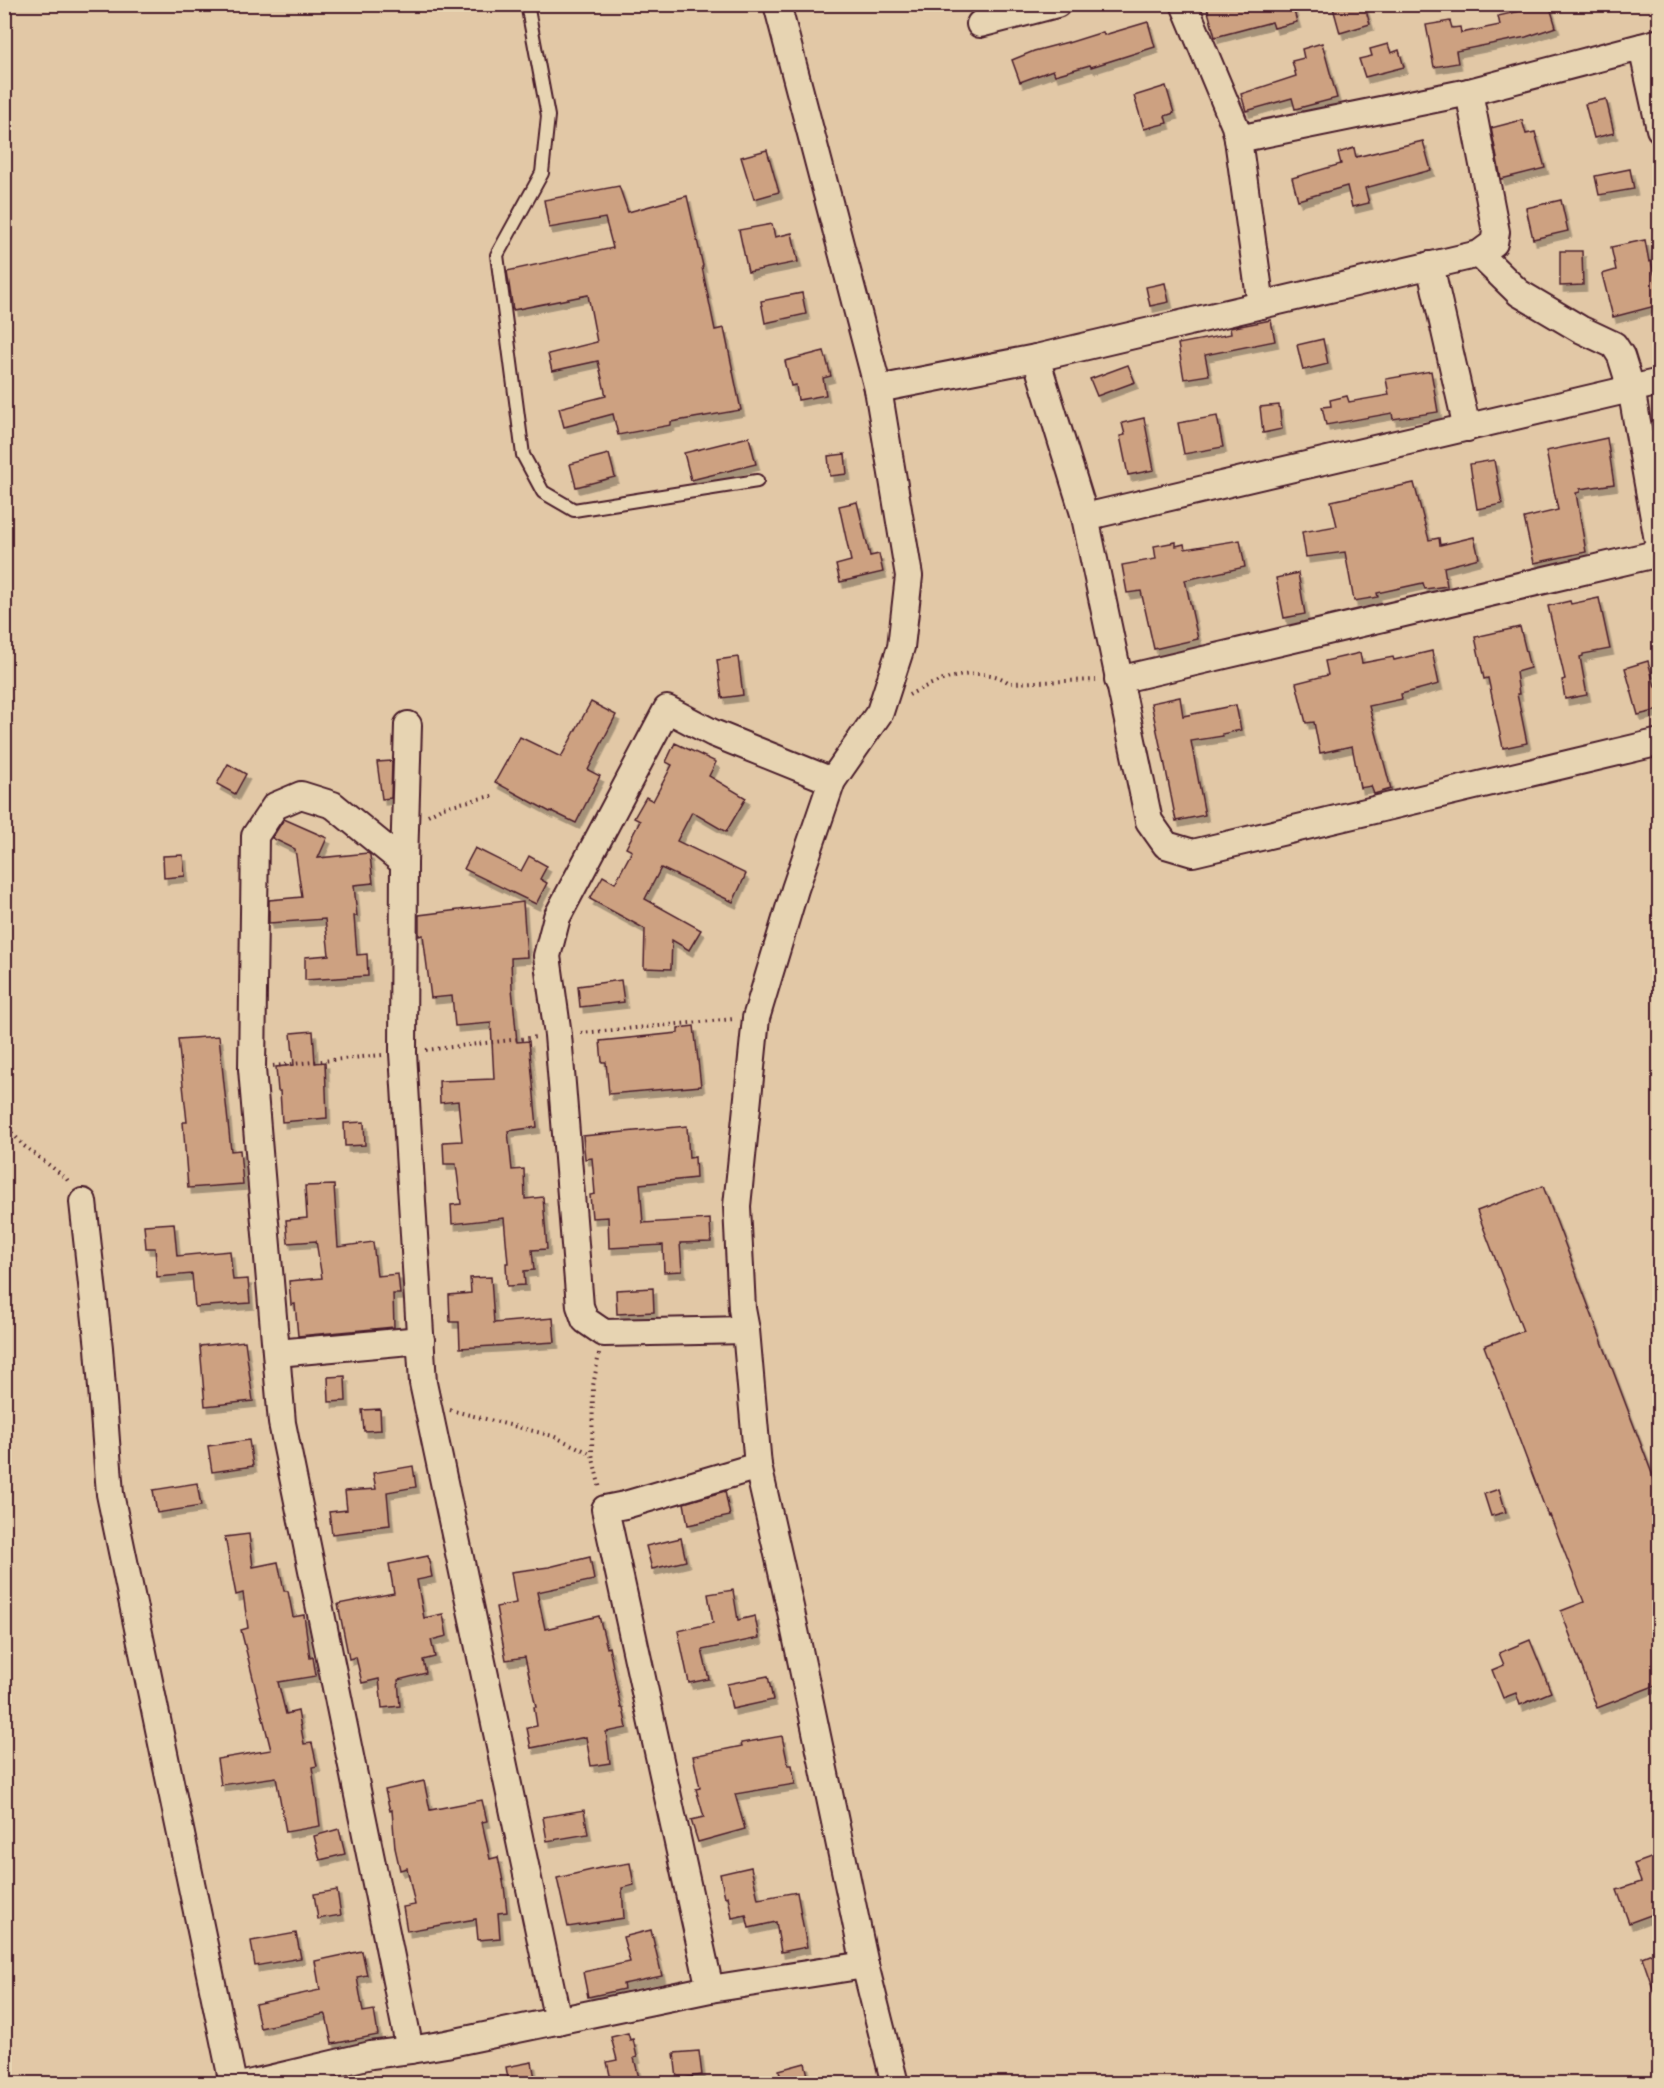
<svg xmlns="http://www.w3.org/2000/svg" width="1664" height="2088" viewBox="0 0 1664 2088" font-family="'Patrick Hand',sans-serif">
<defs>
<filter id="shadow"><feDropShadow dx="3.5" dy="6" stdDeviation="0" flood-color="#0004"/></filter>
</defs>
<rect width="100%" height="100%" fill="#e2c8a6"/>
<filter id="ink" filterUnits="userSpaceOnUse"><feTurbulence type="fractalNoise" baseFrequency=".0167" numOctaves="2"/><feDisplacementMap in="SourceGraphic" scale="12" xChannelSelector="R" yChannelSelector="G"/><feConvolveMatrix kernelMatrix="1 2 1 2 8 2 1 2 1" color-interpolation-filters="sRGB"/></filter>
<g filter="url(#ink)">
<g fill="#cda181" stroke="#4a1f2b" stroke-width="1.5" filter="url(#shadow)">
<path d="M1206 4H1292L1297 22 1274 28 1272 22 1215 37Z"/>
<path d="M1332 4H1364L1370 24 1340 33Z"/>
<path d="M1523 4H1549L1556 27 1526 37 1456 51 1458 63 1434 67 1426 25 1450 21 1452 28 1460 27 1461 33 1500 25 1498 16 1525 10Z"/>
<path d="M1148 22 1155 47 1091 67 1090 65 1055 75 1053 70 1020 82 1012 60 1034 51 1068 42V43L1103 32 1104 35Z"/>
<path d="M1322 43 1337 98 1295 109 1292 98 1246 111 1241 94 1296 76 1292 61 1304 58 1302 49Z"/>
<path d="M1388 44 1391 53 1399 50 1404 67 1365 77 1359 59 1372 56 1370 49Z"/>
<path d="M1166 86 1174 113 1165 116 1167 123 1144 129 1134 96Z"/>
<path d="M1606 99 1614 133 1594 138 1585 104Z"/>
<path d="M1522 120 1526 134 1535 132 1545 168 1501 179 1491 128Z"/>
<path d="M1423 141 1431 170 1365 188 1369 203 1352 207 1347 186 1298 200 1292 178 1341 164 1338 153 1354 148 1356 157Z"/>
<path d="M767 150 779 192 754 199 741 157Z"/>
<path d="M1630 169 1634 189 1599 195 1595 176Z"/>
<path d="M619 186 628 212 687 196 703 266 702 267 715 330 724 328 741 410 671 422V425L618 435 613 414 564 427 559 408 606 396 598 361 552 371 548 354 597 342 588 295 513 310 507 271 613 248 605 218 549 228 544 200Z"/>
<path d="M1561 200 1568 231 1533 239 1526 208Z"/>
<path d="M772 224 775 237 792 233 798 262 748 272 739 230Z"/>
<path d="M1645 240 1649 262 1651 261 1659 292V305L1613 317 1602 274 1616 270 1611 247Z"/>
<path d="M1560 251H1582L1583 285 1560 286Z"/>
<path d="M1165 283 1169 302 1150 306 1146 287Z"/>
<path d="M802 293 806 314 765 323 761 301Z"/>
<path d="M1271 320 1275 341 1205 355 1209 375 1184 379 1178 344 1231 334 1230 328Z"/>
<path d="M1323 339 1328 364 1303 370 1297 345Z"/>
<path d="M824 351 831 376 823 378 826 395 798 400 796 385 791 386 785 361Z"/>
<path d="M1128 365 1135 382 1097 396 1090 379Z"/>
<path d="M1431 371 1438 412 1393 419 1392 413 1326 425 1322 407 1331 406 1330 400 1347 396 1349 402 1389 395 1386 379Z"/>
<path d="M1279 405 1282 429 1263 433 1260 407Z"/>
<path d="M1217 416 1223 447 1184 454 1178 423Z"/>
<path d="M1144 418 1154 470 1128 475 1120 436 1125 435 1122 423Z"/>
<path d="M749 437 756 464 691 480 684 453Z"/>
<path d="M1607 438 1614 484 1580 489V492L1576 493 1586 552 1534 563 1524 518 1558 510 1546 451Z"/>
<path d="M609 454 615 477 576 487 570 464Z"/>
<path d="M845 454 847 474 830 476 828 456Z"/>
<path d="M1494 460 1502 504 1477 509 1470 464Z"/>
<path d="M1414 483 1429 540 1439 538 1440 545 1474 537 1479 558 1444 567 1447 586 1425 589 1423 583 1377 593 1378 597 1354 601 1345 552 1306 557 1302 532 1337 526 1331 501Z"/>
<path d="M857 502 870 556 879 554 883 572 840 582 836 565 851 561 839 506Z"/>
<path d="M1240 540 1245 567 1185 580 1198 639 1154 649 1141 591 1127 593 1122 565 1156 559 1154 546 1176 542V546L1184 544 1185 549Z"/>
<path d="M1298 573 1305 614 1284 618 1276 578Z"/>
<path d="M1599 598 1610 649 1583 654V656L1580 657 1587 695 1565 699 1562 680 1565 679 1548 606 1570 601 1571 604Z"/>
<path d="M1520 627 1530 668 1516 672 1519 694H1517L1527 743 1503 748 1488 678 1484 679 1475 637Z"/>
<path d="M1432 651 1439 684 1401 694 1402 699 1369 706 1391 789 1374 794 1371 786 1360 788 1352 746 1320 753 1314 722 1306 723 1296 683 1328 675 1325 661 1360 653 1362 663 1393 657 1394 660Z"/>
<path d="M738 657 743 695 722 698 717 660Z"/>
<path d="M1648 661 1655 687 1659 686V710L1638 715 1625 668Z"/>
<path d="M1180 697 1183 716 1236 705 1241 730 1222 734 1223 736 1191 741 1205 815 1176 821 1162 750H1161L1151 703Z"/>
<path d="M591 702 616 715 588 770 600 776 576 823 551 811 550 812 495 782 520 737 561 757Z"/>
<path d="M675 743 716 762 709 776 746 798 726 832 692 812 677 841 746 874 733 902 661 868 645 899 701 930 689 950 672 940 671 969 644 968 645 929 590 899 603 876 615 883 632 851 626 848 640 821 634 818 646 797 653 801 672 765 666 762Z"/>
<path d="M392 761 391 798 382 799 377 762Z"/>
<path d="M228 764 246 774 235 794 217 784Z"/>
<path d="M284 819 327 838 318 858 368 853 370 855 373 883 354 885 357 916H354L357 955 367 954 368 976 305 980V957L329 955 325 919 269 923V900L302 897 295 849 272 838Z"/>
<path d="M475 848 521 871 529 856 547 866 540 879 547 883 536 904 464 869Z"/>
<path d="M183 855 185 876 164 878 163 856Z"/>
<path d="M523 902 527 957 511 958 512 988 517 1042 529 1041 537 1127 508 1131 512 1170 524 1169 525 1199 543 1197 547 1249 532 1250 534 1270 524 1271 525 1285 507 1286 506 1263H508L504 1218 452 1224 451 1205 461 1204 456 1164H444L443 1142 462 1141 458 1101 440 1103 439 1081 494 1079 491 1023 455 1026 452 996 431 998 423 935 419 936V915Z"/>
<path d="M621 980 624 1002 580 1007 578 986Z"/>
<path d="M694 1026 701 1086 609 1094 606 1062H602L600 1041 678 1033V1028Z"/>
<path d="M313 1031 315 1063 325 1062 327 1118 282 1122 280 1091H278L276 1067 294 1065 291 1033Z"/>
<path d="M219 1036 231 1151 240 1150 243 1184 188 1188 183 1122H187L178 1039Z"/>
<path d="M364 1122 365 1145 345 1146 344 1123Z"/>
<path d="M687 1126 689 1158 695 1157 696 1178 640 1184 643 1223 710 1219 711 1242 680 1243 682 1271 664 1272 663 1245 609 1248 608 1217 592 1218 590 1195 595 1194 592 1158 585 1159 583 1136Z"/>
<path d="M334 1185 338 1247 373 1242 377 1276 398 1274 400 1294H393L394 1327 298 1336 295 1304 291 1305 289 1281 322 1278 316 1241 288 1243 286 1220 307 1218 305 1186Z"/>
<path d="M1543 1186 1659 1492V1684L1597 1708 1561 1611 1584 1602 1550 1515 1548 1516 1484 1346 1523 1331 1477 1211Z"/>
<path d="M174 1223 177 1256 230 1251 233 1280 248 1279 250 1303 195 1307 192 1274 157 1277 155 1248H146L144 1225Z"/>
<path d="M491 1277 494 1323 553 1318 555 1342 460 1348 459 1322H450L449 1295 471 1293 470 1278Z"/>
<path d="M653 1288 654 1312 617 1314 616 1290Z"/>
<path d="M245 1341 253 1401 205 1406 200 1346Z"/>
<path d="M345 1376 346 1401 329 1402 328 1377Z"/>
<path d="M380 1409 381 1430 364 1431 362 1410Z"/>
<path d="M249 1440 253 1466 212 1472 208 1446Z"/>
<path d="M413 1466 416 1487 387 1492 390 1525 363 1528V1530L332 1534 329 1512 347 1510 345 1491 376 1489 373 1473Z"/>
<path d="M197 1483 201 1506 157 1513 153 1490Z"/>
<path d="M1499 1489 1506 1512 1491 1516 1484 1494Z"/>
<path d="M725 1491 730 1516 688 1525 684 1503Z"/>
<path d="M249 1534 253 1567 278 1562 284 1591H288L293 1617 304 1615 310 1658 313 1657 316 1676 278 1682 286 1714 298 1711 304 1744 312 1743 317 1766 312 1767 320 1826 286 1832 276 1777 221 1785 217 1759 271 1750 241 1630 248 1628 243 1593 236 1595 225 1537Z"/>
<path d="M681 1538 686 1561 652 1569 646 1546Z"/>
<path d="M428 1556 432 1577 417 1580 424 1618 443 1614 447 1636 431 1640 435 1657 423 1660 426 1673 398 1680 400 1706 382 1708 379 1679 362 1683 356 1657 349 1659 338 1604 394 1593 389 1564Z"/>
<path d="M590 1557 594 1580 537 1592 545 1629 599 1616 607 1648 609 1647 621 1708H623L627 1728 606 1732 610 1763 591 1766 586 1737 531 1748 527 1728 537 1726 534 1707H536L525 1657 506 1660 496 1607 516 1603 511 1572 549 1567Z"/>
<path d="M733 1590 738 1620 755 1616 759 1638 702 1650 709 1679 689 1683 678 1631 713 1623 708 1594Z"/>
<path d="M1530 1640 1551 1692 1520 1705 1516 1693 1503 1698 1492 1670 1504 1665 1499 1653Z"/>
<path d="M768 1676 773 1700 732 1709 727 1684Z"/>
<path d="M782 1736 788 1765H792L795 1784 735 1794 745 1829 698 1842 691 1820 704 1817 696 1789 700 1788 693 1756 742 1746 741 1743Z"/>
<path d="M424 1781 430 1810 482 1800 487 1821 482 1822 490 1859 498 1857 504 1886 507 1912 498 1913 500 1938 478 1940 476 1919 407 1931 403 1907 415 1905 407 1868 400 1870 395 1848 392 1810 390 1811 385 1790Z"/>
<path d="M584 1810 588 1834 547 1841 543 1817Z"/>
<path d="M339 1829 345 1854 320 1860 314 1836Z"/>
<path d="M1659 1855V1912L1629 1923 1617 1890 1641 1882 1634 1864Z"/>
<path d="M630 1863 634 1885 622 1888 624 1918 568 1927 557 1878 600 1868Z"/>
<path d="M751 1867 758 1899 797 1892 807 1947 781 1952 776 1922 749 1928 746 1915 732 1918 728 1896 725 1897 720 1874Z"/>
<path d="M337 1890 341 1915 318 1919 314 1894Z"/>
<path d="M651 1930 662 1976 623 1984 624 1989 588 1997 583 1972 630 1962 623 1937Z"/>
<path d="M296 1933 301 1958 255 1966 251 1941Z"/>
<path d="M1659 1950V1999L1657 2000 1642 1957Z"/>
<path d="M362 1951 367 1975 357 1977 363 2012 374 2010 378 2035 332 2044 326 2015 324 2014 260 2028 255 2004 320 1990 315 1961Z"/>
<path d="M628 2033 630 2040 633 2039 637 2057 634 2058 639 2078 612 2084 607 2062 617 2060 611 2037Z"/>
<path d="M699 2051 702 2075 677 2079 674 2053Z"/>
<path d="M532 2062 536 2084H509L506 2067Z"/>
<path d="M805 2063 810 2084H782L779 2070Z"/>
</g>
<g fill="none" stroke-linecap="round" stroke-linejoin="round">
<g stroke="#4a1f2b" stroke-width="16">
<path id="lane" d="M527 4 548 116 542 173 497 255 523 455 543 492 574 510 757 481"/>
</g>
<g stroke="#4a1f2b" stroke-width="30">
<g id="street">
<path d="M777 4 878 389 909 576 901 647 880 712 832 781 795 889 756 1018 737 1206 742 1309 746 1330 758 1466 790 1607 865 1965 895 2084"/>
<path d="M1184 4 1235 126 1238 139 1469 92 1660 42"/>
<path d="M980 24 1057 4"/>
<path d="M1642 47 1660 129"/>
<path d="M1238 139 1261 305"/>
<path d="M1479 254 1519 293 1580 329 1614 345 1621 356 1631 388 1660 552"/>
<path d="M1430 265 1467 428"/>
<path d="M1036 358 1085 517 1660 382"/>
<path d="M878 389 1036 358 1479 254 1494 243 1496 232 1469 92"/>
<path d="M1085 517 1149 821 1166 845 1193 853 1660 742"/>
<path d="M1118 680 1660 553"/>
<path d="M408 725 404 863 403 1053 423 1383 558 2021"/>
<path d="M404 863 333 805 301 795 275 806 255 836 252 1069 282 1423 410 2050 446 2044 710 1989 865 1965"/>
<path d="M83 1202 99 1348 110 1494 233 2084"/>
<path d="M746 1330 604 1333 585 1320 580 1306 558 1035 547 956 557 917 667 709 713 733 832 781"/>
<path d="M277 1353 421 1340"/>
<path d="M710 1989 605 1509 625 1505 758 1466"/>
<path d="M248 2084 371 2055 410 2050"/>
</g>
</g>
<g stroke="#4a1f2b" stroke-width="4" stroke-dasharray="1.5 4.5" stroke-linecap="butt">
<path d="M909 695C934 680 984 663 1009 683L1096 680"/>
<path d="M428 815 443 807 496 795"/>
<path d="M581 1033 734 1019"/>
<path d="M426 1050 537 1037"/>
<path d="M273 1066 382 1055"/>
<path d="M4 1124 24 1146 66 1178 70 1184"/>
<path d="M599 1354 593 1386 592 1454 600 1489"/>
<path d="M450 1410 553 1436 592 1454"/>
</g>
<use href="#lane" stroke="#e7d4b2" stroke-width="12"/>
<use href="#street" stroke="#e7d4b2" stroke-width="26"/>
</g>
</g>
<rect width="1664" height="2088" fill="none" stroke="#e7d4b2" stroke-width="24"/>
<rect x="12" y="12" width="1640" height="2064" fill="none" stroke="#4a1f2b" stroke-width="2" filter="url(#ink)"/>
</svg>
